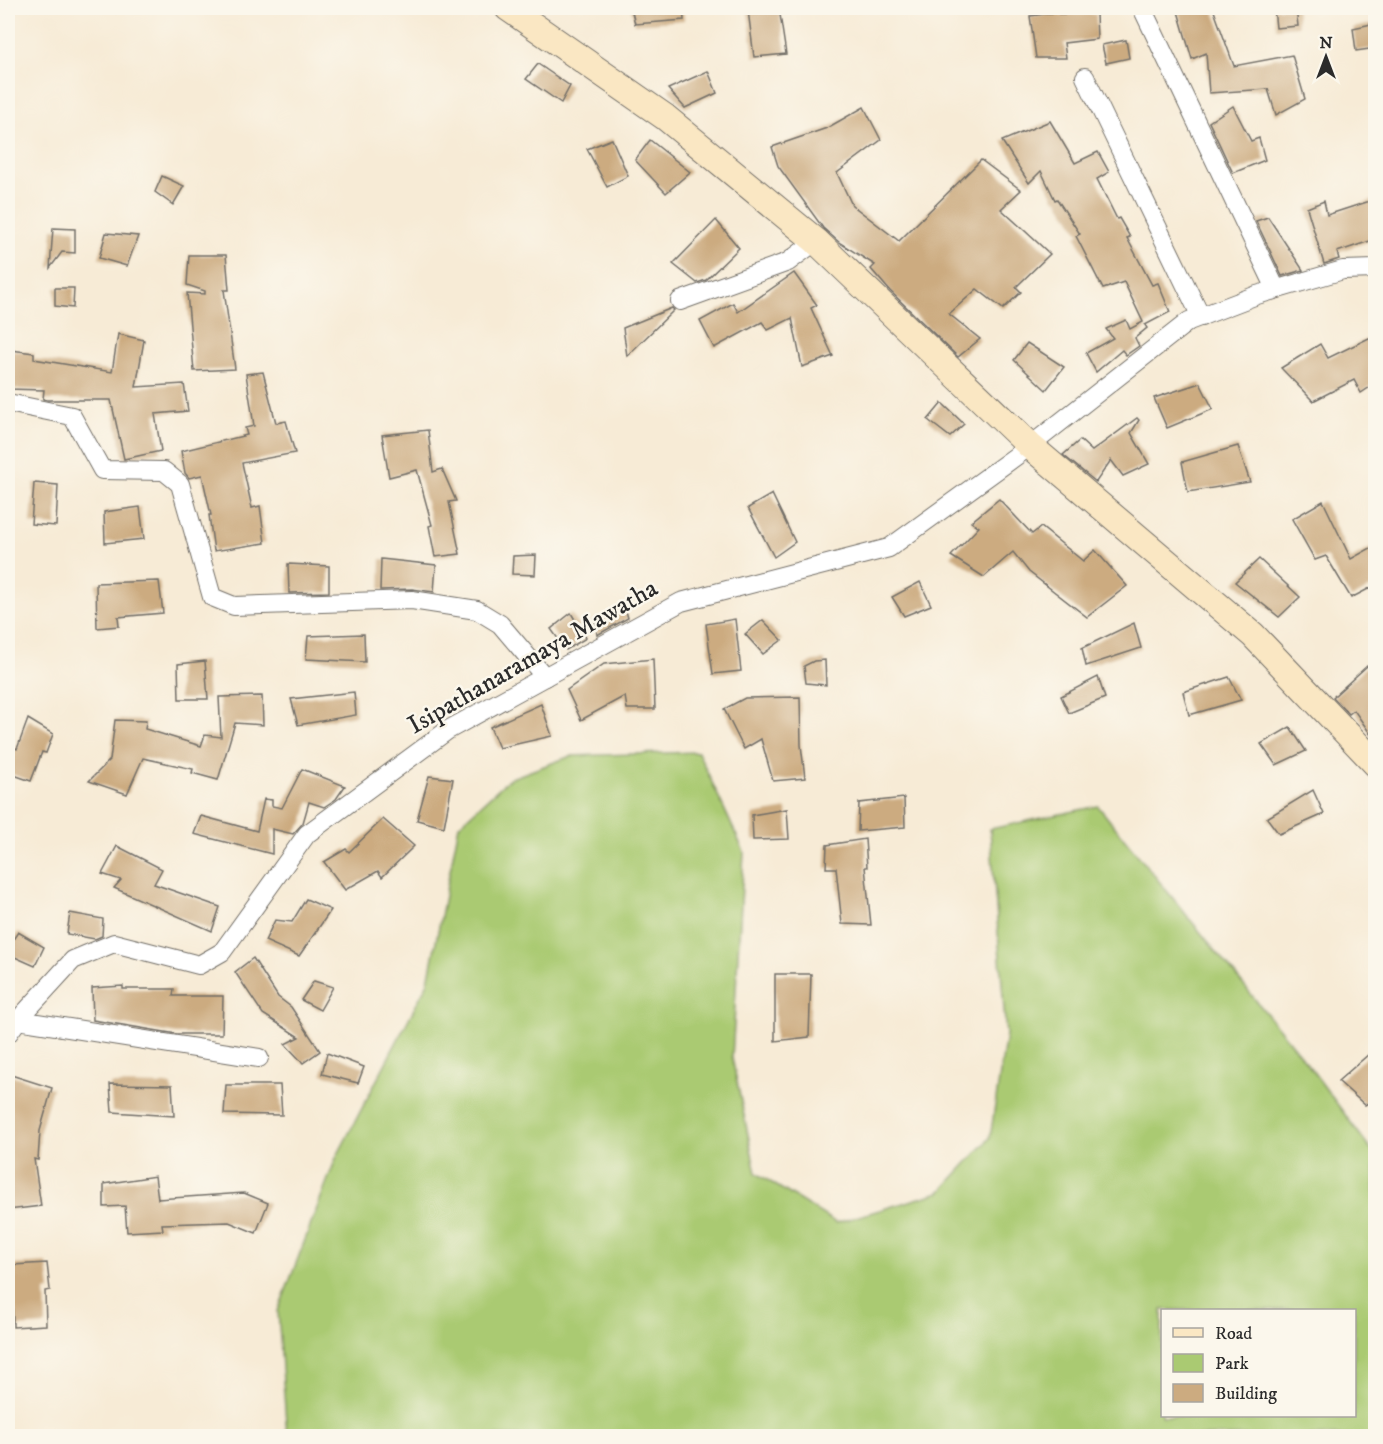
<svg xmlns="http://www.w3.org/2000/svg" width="1383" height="1444" viewBox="0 0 1383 1444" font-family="'IM FELL DW Pica',serif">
<rect width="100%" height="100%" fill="#fbf7ec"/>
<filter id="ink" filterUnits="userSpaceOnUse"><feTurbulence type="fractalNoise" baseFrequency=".0167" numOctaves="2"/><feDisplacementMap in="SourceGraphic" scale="12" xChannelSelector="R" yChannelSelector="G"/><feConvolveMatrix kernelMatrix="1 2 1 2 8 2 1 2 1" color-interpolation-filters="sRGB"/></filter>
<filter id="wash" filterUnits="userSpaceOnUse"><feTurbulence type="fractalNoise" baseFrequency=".008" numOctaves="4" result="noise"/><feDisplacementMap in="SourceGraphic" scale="24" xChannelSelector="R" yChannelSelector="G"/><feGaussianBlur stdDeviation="1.35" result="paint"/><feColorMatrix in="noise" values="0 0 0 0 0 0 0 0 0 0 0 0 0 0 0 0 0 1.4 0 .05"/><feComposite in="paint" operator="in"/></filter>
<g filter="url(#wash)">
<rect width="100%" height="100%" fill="#f7ebd6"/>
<path fill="#aaca72" stroke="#6a7a4e" stroke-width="1.5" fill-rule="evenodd" d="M698 752 744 852 732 1058 756 1173 836 1223 940 1192 990 1138 1006 1035 990 829 1098 806 1306 1062 1375 1155V1436H287L278 1311 336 1158 428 982 459 825 509 779 571 756ZM1162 1310H1354V1416H1162Z"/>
<g id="blocks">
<g fill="#ccab80">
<path d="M631 8H683L684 20 635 24Z"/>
<path d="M757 8H779L786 54 754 57 748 10Z"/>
<path d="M1177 8H1213L1234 66 1292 55 1305 99 1276 115 1268 89 1209 93 1206 53 1192 59Z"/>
<path d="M1274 8H1296L1298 26 1276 28Z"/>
<path d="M1059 12V14H1096L1097 39 1064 43 1066 58H1036L1030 16Z"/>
<path d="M1376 23V48L1356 51 1353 28Z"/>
<path d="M1126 40 1129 58 1106 63 1102 45Z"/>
<path d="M538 64 570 86 561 103 526 79Z"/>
<path d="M708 71 717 93 685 108 668 89Z"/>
<path d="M1233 106 1251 141 1259 138 1265 160 1233 173 1209 122Z"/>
<path d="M864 107 881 140 837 173 852 205 899 241 981 160 1021 190 1001 209 1050 254 1016 287 1021 292 1003 309 977 289 949 314 980 339 958 357 890 291 871 269 875 265 840 243 823 228 778 166 772 147 827 128Z"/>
<path d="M1050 121 1075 163 1098 152 1109 172 1097 179 1117 219 1119 218 1130 237 1127 238 1152 285 1158 283 1170 312 1145 325 1147 328 1135 338 1139 346 1126 355 1122 350 1096 372 1086 353 1113 338 1106 329 1126 320 1130 329 1143 322 1124 282 1103 289 1076 236 1080 234 1057 199 1055 200 1041 171 1029 183 1002 141Z"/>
<path d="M612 139 628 176 607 187 587 149Z"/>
<path d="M650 140 690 172 666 193 635 160Z"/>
<path d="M162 176 184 186 173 205 155 192Z"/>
<path d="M1376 199V239L1337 252 1339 259 1324 264 1307 208 1324 201 1327 215Z"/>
<path d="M1268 217 1303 270 1282 276 1256 221Z"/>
<path d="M716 220 739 248 706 280 697 283 673 264Z"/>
<path d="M53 228 75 229V253L62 252 50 268Z"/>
<path d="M106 233 138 236 127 266 99 258Z"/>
<path d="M189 255H226L229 290H224L235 369 194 371 187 293 205 294V291L187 285Z"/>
<path d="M794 273 817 305 811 308 833 356 802 367 792 318 768 330 762 322 714 348 700 321 733 303 738 312Z"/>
<path d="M55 288H74L73 308 55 306Z"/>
<path d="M672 308 674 310 627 356 623 328Z"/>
<path d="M118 334 144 340 136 387 184 384 188 411 155 414 161 451 124 459 111 400H47L43 399 44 390 8 389 11 350 34 353V359L112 372Z"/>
<path d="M1369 338 1376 349V383L1361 393 1354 380 1313 401 1281 368 1320 344 1328 358Z"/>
<path d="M1027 343 1064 367 1046 390 1014 360Z"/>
<path d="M263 372 276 423 286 421 295 453 242 463 252 508 260 506 265 543 214 551 209 515H211L202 475 189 478 185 473 181 451 247 435 245 428 254 426 246 374Z"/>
<path d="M1200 383 1213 409 1167 428 1154 398Z"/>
<path d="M942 403 964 424 950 437 928 420Z"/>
<path d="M1137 418 1139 420 1131 433 1149 464 1123 476 1111 460 1096 482 1063 455 1080 440 1092 451Z"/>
<path d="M428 430 433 472 442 469 456 501 449 502 460 554 435 557 429 526 432 525 417 470 389 477 382 435Z"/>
<path d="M1238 446 1250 482 1188 492 1182 462Z"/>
<path d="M34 483 58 485 56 526 31 524Z"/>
<path d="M772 494 795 542 774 557 748 508Z"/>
<path d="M999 499 1032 534 1041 527 1083 561 1095 550 1127 586 1087 617 1029 572 1013 552 984 577 951 556 979 527 971 522Z"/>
<path d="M1323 501 1351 559 1376 545V585L1351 598 1326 556 1315 560 1292 519Z"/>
<path d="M140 507 144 539 105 543 104 512Z"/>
<path d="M536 555 535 575 512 574 513 556Z"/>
<path d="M381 559 436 565 434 592 412 589 380 590Z"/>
<path d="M1259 559 1300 597 1279 617 1235 582Z"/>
<path d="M288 564 329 566V592L289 593Z"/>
<path d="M159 581 163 613 118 617 119 626 97 628 96 583Z"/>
<path d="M920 582 931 605 904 616 892 597Z"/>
<path d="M625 608 628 618 597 635 595 619Z"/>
<path d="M571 613 586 638 566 650 551 629Z"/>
<path d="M735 619 741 671 713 674 706 624Z"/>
<path d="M763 620 782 640 763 654 745 634Z"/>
<path d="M1134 623 1141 648 1086 666 1082 648Z"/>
<path d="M364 634 365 662 306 659 308 636Z"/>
<path d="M653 659 655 709H627L625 696 581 720 567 690 604 664Z"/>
<path d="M825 660 826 685 806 683 804 666 814 661Z"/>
<path d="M205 661 208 699H179L178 664Z"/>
<path d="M1367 666 1376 673V742L1354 710 1349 714 1333 697Z"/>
<path d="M1098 677 1105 698 1069 713 1061 696Z"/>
<path d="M1229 677 1241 700 1189 715 1183 692Z"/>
<path d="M354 692 356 715 298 725 291 699Z"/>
<path d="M262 696 263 725 235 723 218 780 192 773 193 769 143 758 127 794 89 781 110 760 115 720 146 721 145 729 201 746 205 735 221 737 219 697Z"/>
<path d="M800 697 801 745 805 778 773 781 761 739 744 749 724 709 745 698Z"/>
<path d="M541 704 552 736 499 748 490 727Z"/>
<path d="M28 719 53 734 46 753 42 752 31 781 8 773V744L17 749Z"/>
<path d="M1290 727 1306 751 1276 765 1261 744Z"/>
<path d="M302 769 345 786 336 799 324 807 309 802 303 823 293 834 272 829V854L194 834 201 816 257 831 264 799 272 800V806L282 808Z"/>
<path d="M429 776 453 779 444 827 417 820Z"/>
<path d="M1313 790 1324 814 1279 834 1267 818Z"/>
<path d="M904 798 905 827 858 831 859 803Z"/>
<path d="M787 809 789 839 753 840 752 815Z"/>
<path d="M383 819 414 846 382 877 378 871 345 890 324 862 346 849 349 852Z"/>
<path d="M865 839 867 867H865L871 925 842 924 836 868H826L827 845Z"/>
<path d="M117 846 162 869 154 884 220 907 212 931 114 888 121 880 102 874Z"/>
<path d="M306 899 331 910 299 956 265 941 275 920 292 922Z"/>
<path d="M70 913 103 919 102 936 95 939 67 934Z"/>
<path d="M18 932 44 947 35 966 8 954V947Z"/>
<path d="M253 958 278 997 291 1007 320 1051 303 1063 285 1044 299 1037 263 1014 235 972Z"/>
<path d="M775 974H811L809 1037 775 1041Z"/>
<path d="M314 981 333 987 320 1010 301 1000Z"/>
<path d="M123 986V989H174L173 996H223L222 1034H177L93 1020 92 988Z"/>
<path d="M1376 1048V1098L1365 1105 1338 1081Z"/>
<path d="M327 1053 364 1067 358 1083 322 1074Z"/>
<path d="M8 1074 52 1088 40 1131 38 1160 34 1159 41 1206 8 1210Z"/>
<path d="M110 1084 172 1085 174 1116 112 1112Z"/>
<path d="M226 1085H280L282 1115 224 1114Z"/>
<path d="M155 1176 158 1199 244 1193 268 1203 256 1233 229 1222 162 1224 163 1230 127 1232 125 1206 104 1207V1184Z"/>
<path d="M47 1263 50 1290 45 1291 46 1325 13 1327 12 1265Z"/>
</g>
</g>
</g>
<g filter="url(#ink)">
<use href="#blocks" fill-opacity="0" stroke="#726e67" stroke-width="1.5"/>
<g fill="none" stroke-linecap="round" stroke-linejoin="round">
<g stroke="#726e67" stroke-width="20">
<g id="street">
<path d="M1142 8 1276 289"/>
<path d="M1085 77 1201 317"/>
<path d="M680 301 788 262 816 241"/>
<path d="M8 403 72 416 102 470 164 471 180 484 212 597 234 606 412 600 477 610 500 624 545 677"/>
<path d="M18 1020 259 1058"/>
<path d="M8 1034 18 1020 73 960 114 943 199 965 222 952 307 834 448 730 681 602 889 548 1030 446 1189 321 1257 295 1343 270 1376 269"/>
</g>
</g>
<g stroke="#726e67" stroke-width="28">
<path id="secondary" d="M508 8 665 117 816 241 1030 446 1253 635 1376 764"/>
</g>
<use href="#street" stroke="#fff" stroke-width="18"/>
<use href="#secondary" stroke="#fae7c3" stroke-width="26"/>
</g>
</g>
<g text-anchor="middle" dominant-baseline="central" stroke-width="5" stroke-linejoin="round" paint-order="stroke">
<g font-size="26" fill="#2b2b2b" stroke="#fbf7ec">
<text transform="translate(533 657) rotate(-30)">Isipathanaramaya Mawatha</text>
</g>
</g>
<rect width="1383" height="1444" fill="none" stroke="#fbf7ec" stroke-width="30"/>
<rect x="1161" y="1309" width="195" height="108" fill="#fbf7ec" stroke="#a8a59f" stroke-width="1.5"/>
<rect x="1173" y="1328" width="30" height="9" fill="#fae7c3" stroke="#a8a59f" stroke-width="1.5"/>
<text x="1215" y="1339" font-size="18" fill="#2b2b2b">Road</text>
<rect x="1173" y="1354" width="30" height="18" fill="#aaca72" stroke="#a8a59f" stroke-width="1.5"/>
<text x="1215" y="1369" font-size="18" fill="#2b2b2b">Park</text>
<rect x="1173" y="1384" width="30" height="18" fill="#ccab80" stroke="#a8a59f" stroke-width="1.5"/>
<text x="1215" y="1399" font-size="18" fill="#2b2b2b">Building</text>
<g transform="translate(1326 57)" stroke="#fbf7ec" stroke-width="4.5" paint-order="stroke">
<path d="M0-4.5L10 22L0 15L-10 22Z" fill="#2b2b2b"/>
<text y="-9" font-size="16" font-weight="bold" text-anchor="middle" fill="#2b2b2b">N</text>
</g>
</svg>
